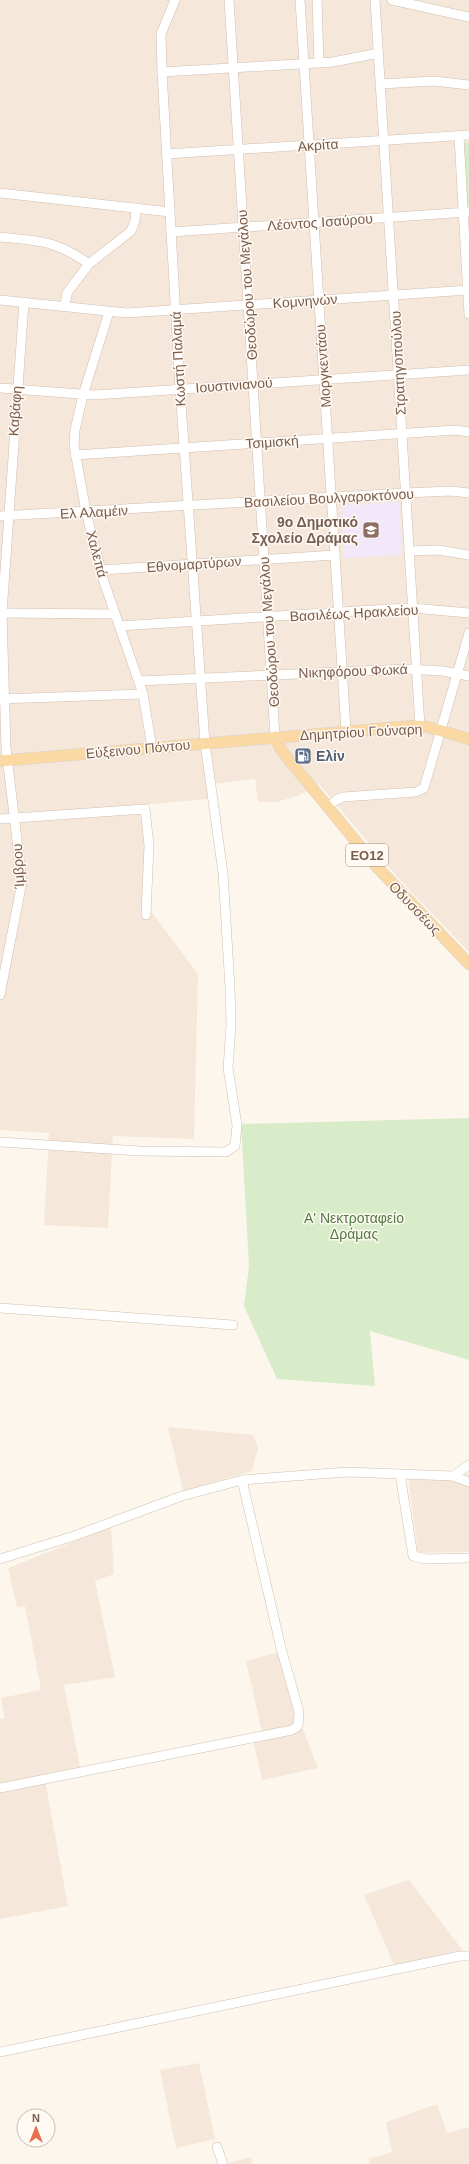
<svg xmlns="http://www.w3.org/2000/svg" width="469" height="2164" viewBox="0 0 469 2164" font-family="Helvetica,sans-serif">
<rect width="100%" height="100%" fill="#fdf6ec"/>
<g fill="#f5e8da">
<path d="M0 0H469V952L398 878 319 784 298 796 276 802H258L255 779 206 785 208 799 141 805 150 910 198 974 194 1139 113 1136 108 1228 44 1225 49 1133 0 1130Z"/>
<path d="M168 1427 253 1435 258 1448 252 1471 183 1491Z"/>
<path d="M469 1473V1552L418 1553 408 1477H444L458 1482 463 1475Z"/>
<path d="M111 1527 114 1574 95 1581 115 1677 64 1685 80 1767 44 1774 68 1906 0 1919V1719L5 1718 1 1698 41 1690 25 1606 17 1608 8 1568Z"/>
<path d="M278 1652 297 1714 318 1768 262 1780 253 1739 263 1737 246 1661Z"/>
<path d="M409 1880 464 1952 395 1967 364 1895Z"/>
<path d="M199 2063 215 2139 176 2148 160 2070Z"/>
<path d="M437 2104 447 2133 469 2127V2164H370L369 2159 392 2152 386 2122Z"/>
<path d="M251 2157 252 2164H226Z"/>
</g>
<path fill="#f3e8fa" d="M399 502 402 555 344 558 341 505Z"/>
<g fill="#d8ecc9">
<path d="M463 143H469V250Z"/>
<path d="M469 1118V1360L370 1331 375 1386 277 1379 244 1306 249 1266 241 1124Z"/>
</g>
<g fill="none" stroke-linecap="round" stroke-linejoin="round">
<g stroke="#d1beb0" stroke-width="10">
<g id="minor">
<path d="M229 0 275 737"/>
<path d="M300 0 346 731"/>
<path d="M317 0 319 63"/>
<path d="M375 0 420 726"/>
<path d="M392 0 469 17"/>
<path d="M162 72 333 62 379 53"/>
<path d="M381 84 434 81 469 85"/>
<path d="M459 136 469 314"/>
<path d="M166 154 469 135"/>
<path d="M0 193 170 212"/>
<path d="M171 232 469 212"/>
<path d="M0 237C40 241 55 240 89 264"/>
<path d="M0 300 127 313 469 290"/>
<path d="M65 306 67 293 89 264 131 231 135 221 136 208"/>
<path d="M109 312 83 395 75 430 74 445 86 512 103 579 143 694 152 748"/>
<path d="M0 388 94 395 469 370"/>
<path d="M75 455 456 430 469 432"/>
<path d="M0 516 405 493 451 491 469 493"/>
<path d="M409 551 438 550 469 555"/>
<path d="M101 570 335 555"/>
<path d="M0 613 115 614"/>
<path d="M119 626 389 609 412 608 469 613"/>
<path d="M140 681 407 669 443 671 469 676"/>
<path d="M0 699 143 694"/>
<path d="M327 808 336 800 343 797 416 792 424 788 469 633"/>
<path d="M0 819 145 809 149 845 146 915"/>
<path d="M0 995 22 882 6 748 2 613 24 302"/>
<path d="M0 1142 140 1151 226 1152 235 1146 237 1125 228 1068 231 1025 230 988 223 873 205 743 180 389 162 72 161 34 175 0"/>
<path d="M0 1308 233 1325"/>
<path d="M400 1474 413 1556 426 1559 469 1558"/>
<path d="M453 1476 469 1482"/>
<path d="M0 1559 74 1536 182 1496 242 1480 347 1472 453 1476 469 1465"/>
<path d="M0 1788 292 1730 298 1726 299 1712 281 1648 242 1480"/>
<path d="M0 2052 460 1956H469"/>
<path d="M217 2147 223 2164"/>
</g>
</g>
<g stroke="#dad1cd" stroke-width="12">
<g id="major">
<path d="M275 737 281 750 377 867 469 964"/>
<path d="M0 761 413 726 428 727 469 739"/>
</g>
</g>
<use href="#minor" stroke="#fff" stroke-width="9"/>
<use href="#major" stroke="#fbd9a5" stroke-width="11"/>
</g>
<defs>
<g id="school-square" transform="scale(0.9)"><rect x="-9" y="-9" width="18" height="18" rx="4" fill="#8d6e63" stroke="#fffaf3"/><path d="M0-5L7-2L0 1L-7-2ZM-4 1L0 2.5L4 1V4Q0 6-4 4Z" fill="#fff"/></g>
<g id="fuel-square" transform="scale(0.9)"><rect x="-9" y="-9" width="18" height="18" rx="4" fill="#5c6f8a" stroke="#fffaf3"/><path d="M-5.5-6h7V0h2V4h1.3V-2.5L3-4.5l.8-.8L6-3V5H2.5V1h-1V6h-7ZM-4.2-4.7v3.2H.2V-4.7Z" fill="#fff"/></g>
</defs>
<g fill-rule="evenodd">
<use href="#school-square" x="371" y="530"/>
<use href="#fuel-square" x="303" y="756"/>
</g>
<g text-anchor="middle" dominant-baseline="central" stroke-width="3" stroke-linejoin="round" paint-order="stroke">
<rect fill="#fffaf3" stroke="#a28b7f" stroke-width="1" x="346" y="844" width="42" height="22" rx="3"/>
<g font-size="13" font-weight="bold" fill="#7a5c4d">
<text x="367" y="855">ΕΟ12</text>
</g>
<g font-size="14" fill="#7a5c4d" stroke="#fffaf3">
<text transform="translate(318 145) rotate(-4)">Ακρίτα</text>
<text transform="translate(320 222) rotate(-4)">Λέοντος Ισαύρου</text>
<text transform="translate(247 285) rotate(-94)">Θεοδώρου του Μεγάλου</text>
<text transform="translate(305 301) rotate(-4)">Κομνηνών</text>
<text transform="translate(178 359) rotate(-93)">Κωστή Παλαμά</text>
<text transform="translate(398 363) rotate(-93)">Στρατηγοπούλου</text>
<text transform="translate(323 366) rotate(-94)">Μοργκεντάου</text>
<text transform="translate(234 385) rotate(-4)">Ιουστινιανού</text>
<text transform="translate(15 411) rotate(-86)">Καβάφη</text>
<text transform="translate(272 442) rotate(-4)">Τσιμισκή</text>
<text transform="translate(329 498) rotate(-3)">Βασιλείου Βουλγαροκτόνου</text>
<text transform="translate(94 512) rotate(-3)">Ελ Αλαμέιν</text>
<text transform="translate(97 554) rotate(75)">Χαλεπά</text>
<text transform="translate(194 564) rotate(-4)">Εθνομαρτύρων</text>
<text transform="translate(354 613) rotate(-3)">Βασιλέως Ηρακλείου</text>
<text transform="translate(269 632) rotate(-94)">Θεοδώρου του Μεγάλου</text>
<text transform="translate(353 671) rotate(-2)">Νικηφόρου Φωκά</text>
<text transform="translate(361 732) rotate(-3)">Δημητρίου Γούναρη</text>
<text transform="translate(138 749) rotate(-5)">Εύξεινου Πόντου</text>
<text transform="translate(18 866) rotate(-93)">Ίμβρου</text>
<text transform="translate(415 908) rotate(46)">Οδυσσέως</text>
</g>
<g font-size="14" font-weight="bold" fill="#785e54" stroke="#fffaf3" text-anchor="end">
<text x="358" y="522">9ο Δημοτικό<tspan x="358" dy="16">Σχολείο Δράμας</tspan></text>
</g>
<g font-size="14" font-weight="bold" fill="#4e5e75" stroke="#fffaf3" text-anchor="start">
<text x="316" y="756">Ελίν</text>
</g>
<g font-size="14" fill="#537a41" stroke="#fffaf3">
<text x="354" y="1218">Α' Νεκτροταφείο<tspan x="354" dy="16">Δράμας</tspan></text>
</g>
</g>
<g transform="translate(36 2128)"><circle r="19" fill="#fffaf3" stroke="#cabbb1"/>
<path d="M0-3L7 15L0 10L-7 15Z" fill="#e76f51"/>
<text y="-6" font-size="11" font-weight="bold" text-anchor="middle" fill="#7a5c4d">N</text>
</g>
</svg>
